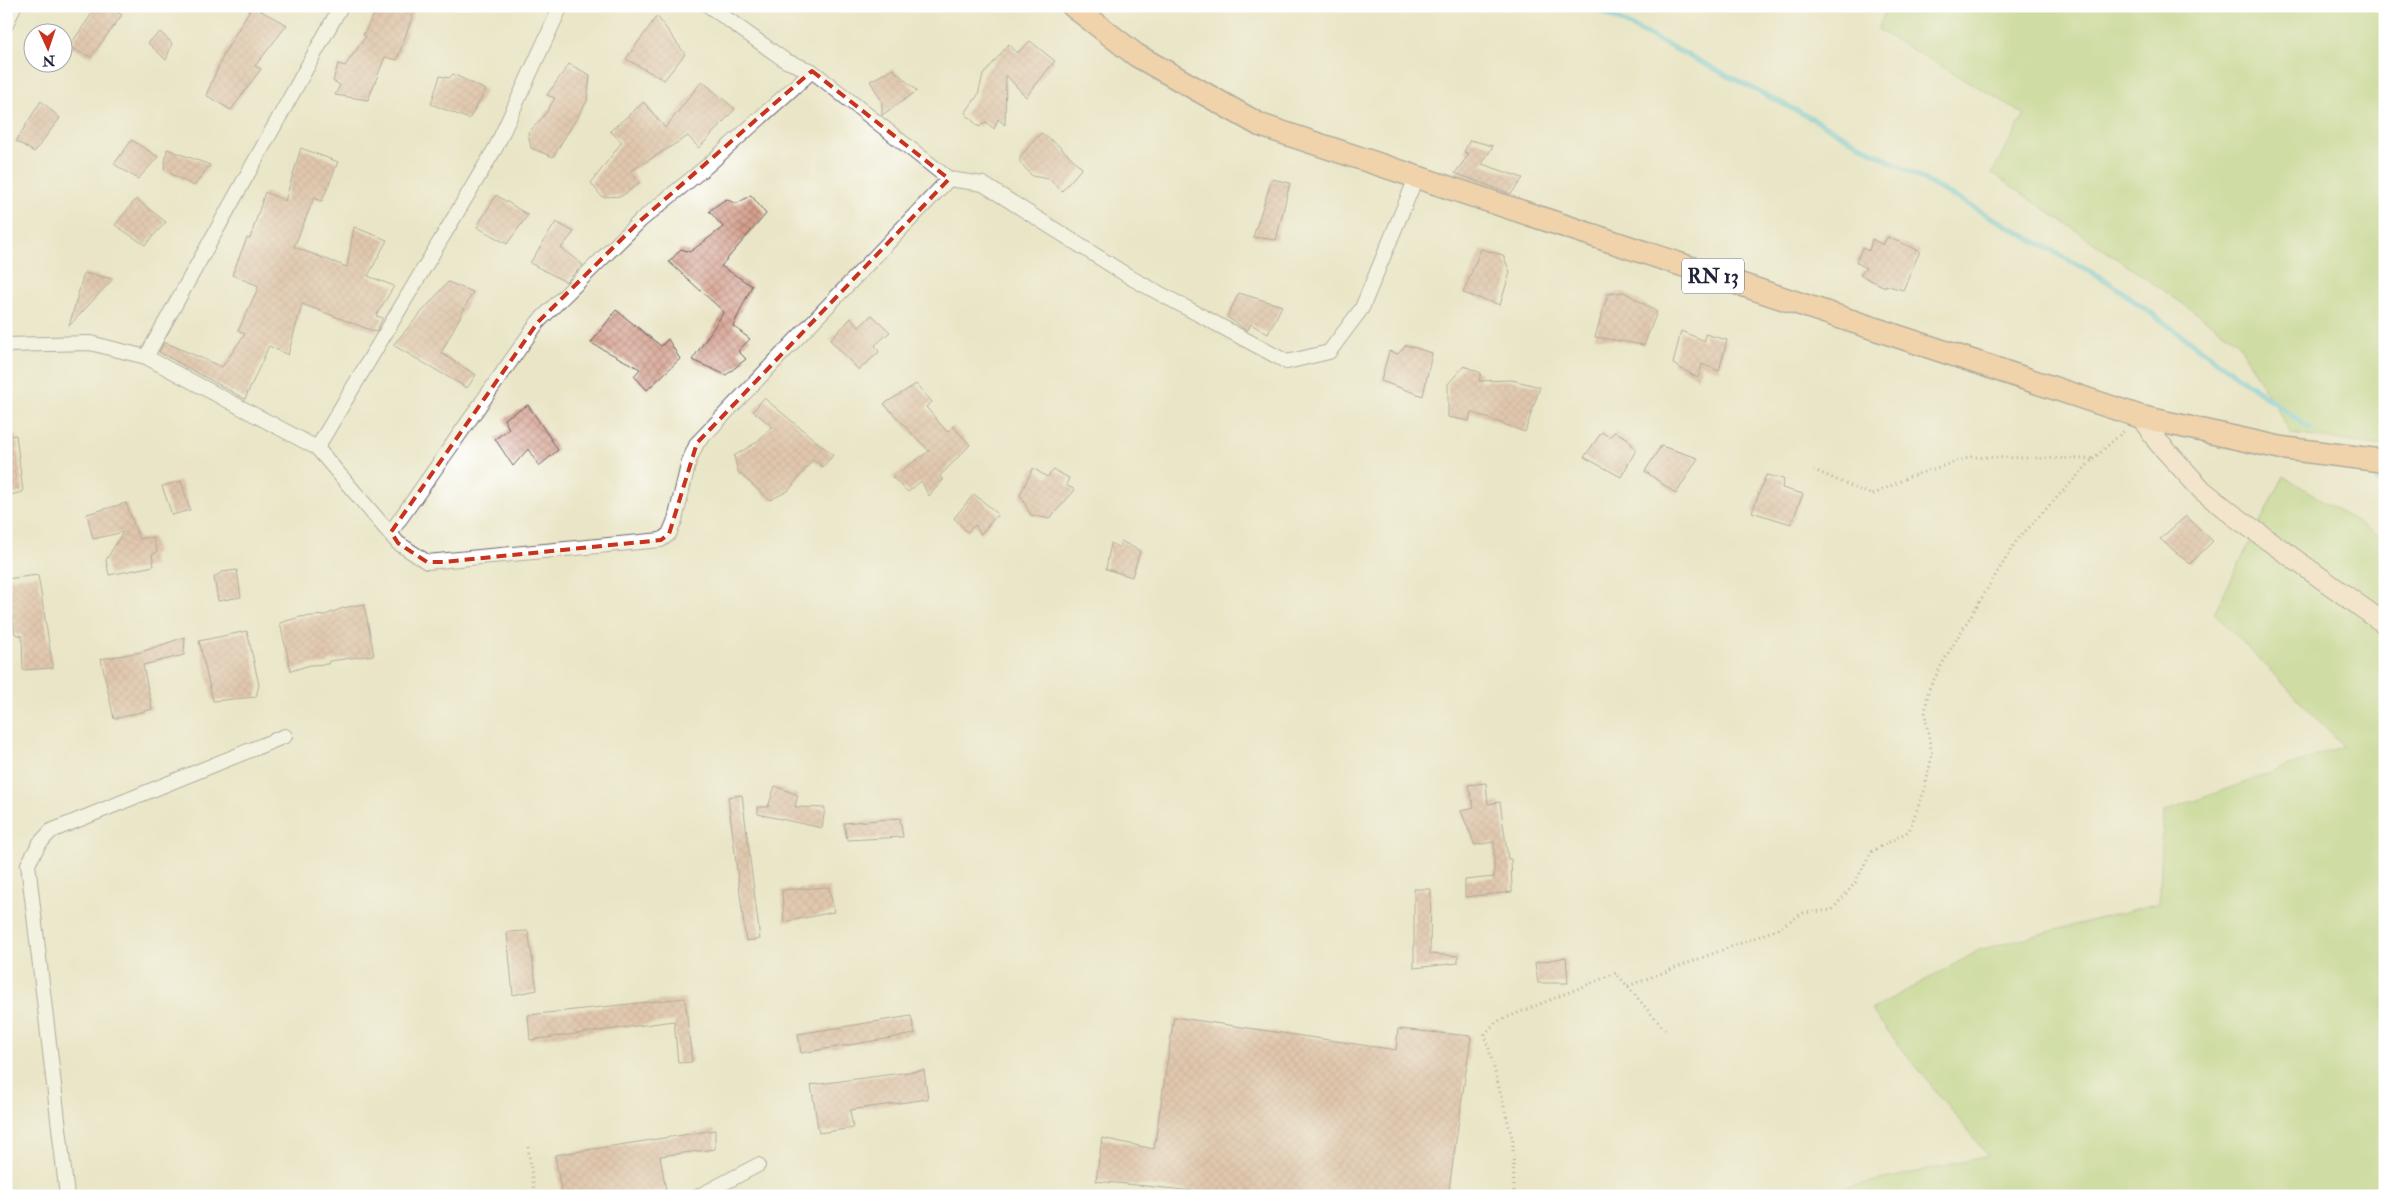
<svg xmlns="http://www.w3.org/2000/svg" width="2391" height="1202" viewBox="0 0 2391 1202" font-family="'IM FELL Double Pica',serif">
<defs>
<pattern id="forest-crowns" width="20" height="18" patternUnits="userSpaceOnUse" patternTransform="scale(1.25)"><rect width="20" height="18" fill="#8cb46a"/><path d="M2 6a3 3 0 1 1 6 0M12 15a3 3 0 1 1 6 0" fill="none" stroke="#729258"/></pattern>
<pattern id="building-cross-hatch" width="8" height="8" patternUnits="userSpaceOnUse" patternTransform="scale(1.25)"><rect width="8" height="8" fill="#d6a08d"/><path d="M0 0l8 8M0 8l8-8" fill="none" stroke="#ad8274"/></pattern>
</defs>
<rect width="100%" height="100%" fill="#fff"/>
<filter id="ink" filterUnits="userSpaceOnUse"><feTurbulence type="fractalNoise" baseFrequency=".02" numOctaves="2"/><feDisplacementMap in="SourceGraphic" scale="10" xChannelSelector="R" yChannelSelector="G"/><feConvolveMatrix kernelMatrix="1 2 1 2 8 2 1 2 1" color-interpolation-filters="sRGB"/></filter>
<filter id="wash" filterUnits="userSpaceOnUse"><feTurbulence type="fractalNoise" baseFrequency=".0096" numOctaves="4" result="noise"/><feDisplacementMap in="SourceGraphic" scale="20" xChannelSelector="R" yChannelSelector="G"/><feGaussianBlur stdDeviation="1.12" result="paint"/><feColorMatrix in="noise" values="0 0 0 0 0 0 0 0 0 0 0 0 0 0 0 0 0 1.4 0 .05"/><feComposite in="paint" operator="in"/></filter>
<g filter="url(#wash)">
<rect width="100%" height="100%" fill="#eae5c6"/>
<g fill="#b0d27a" stroke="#697a5a">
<path d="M1887 6H2385V446L2291 434 2237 341 1992 173 2025 114 1878 30Z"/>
<path d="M2284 476 2385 540V1190L2352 1196H1808L1988 1156 1871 1010 1982 949 2159 903 2164 812 2344 746 2214 613Z"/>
</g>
<path fill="url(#forest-crowns)" stroke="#576b52" d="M2385 1190V1196H2352Z"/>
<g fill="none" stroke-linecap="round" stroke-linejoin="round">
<g stroke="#60c6dd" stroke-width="5.5">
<path d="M1591 6 1815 120 2107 281 2312 430"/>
<path d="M2377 482 2385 486"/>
</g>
</g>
<g id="blocks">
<g fill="url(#building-cross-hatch)">
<path d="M97 6H108L122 15 91 57 69 47Z"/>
<path d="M252 6 287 25 255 66 261 69 231 110 206 95 225 52Z"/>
<path d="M379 6H416L397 60 385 57 368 100 335 95 340 85 333 81 338 64 345 66 366 36 363 35Z"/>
<path d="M657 16 685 54 664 80 626 59Z"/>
<path d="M160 32 172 43 166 60 148 43Z"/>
<path d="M1030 41 1055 61 1026 97 1006 75 1005 125 998 119 994 129 986 122 979 127 965 113 978 95 983 75 1009 44 1017 53Z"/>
<path d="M569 64 590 75 587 101 553 157 531 148 528 133 544 116 555 98 547 95Z"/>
<path d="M893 69 917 91 882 115V101L870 81Z"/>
<path d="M453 74 486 90 469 119 431 104 440 76 449 78Z"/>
<path d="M702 81 735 109 699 148 688 136 631 171 639 183 622 196 602 197 591 183 622 142 610 131 644 102 665 128Z"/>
<path d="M41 101 60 118 34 152 16 141Z"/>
<path d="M1041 133 1059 146 1082 168 1062 191 1049 179 1032 176 1020 162V157Z"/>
<path d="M132 140 158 157 138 179 114 164Z"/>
<path d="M1470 140 1493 146 1482 164 1523 178 1511 194 1455 173 1469 154 1464 152Z"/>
<path d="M301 148 338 162 322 201 314 198 294 247 347 267 354 227 387 240 368 276 394 286 376 316 383 318 376 332 302 304 288 355 269 346 245 399 159 352 164 342 222 367 245 334 238 331 259 286 232 275 247 238 250 239 265 192 285 201Z"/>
<path d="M167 149 210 165 194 186 164 170Z"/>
<path d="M1272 179 1290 183 1276 240 1253 237Z"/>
<path d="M496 195 528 215 507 244 477 227Z"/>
<path d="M751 195 766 214 721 266 752 286 733 326 750 339 738 351 746 359 726 375 692 360 724 312 669 262 681 249 690 252 723 227 709 211 726 199 736 204Z"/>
<path d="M136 199 166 222 145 245 115 225Z"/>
<path d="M556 222 574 232 561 248 583 265 566 282 530 263Z"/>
<path d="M1887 237 1920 251 1903 290 1885 285V287L1860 275 1866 268 1856 262 1862 248 1869 251 1872 239 1883 245Z"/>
<path d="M1481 249 1503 255 1510 272 1500 305 1463 293Z"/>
<path d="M84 273 113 279 69 326Z"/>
<path d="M448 282 473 292 441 353 476 375 467 388 393 345Z"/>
<path d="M1624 292 1657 312 1644 345 1595 337 1608 294Z"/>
<path d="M1239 293 1282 306 1268 334 1251 324 1247 331 1227 317Z"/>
<path d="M616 310 661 346 668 339 680 359 647 390 634 376 640 369 591 343Z"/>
<path d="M872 315 890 332 875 345 879 352 859 370 830 340 851 318 859 327Z"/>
<path d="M1681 331 1705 341V334L1727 340 1719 371 1702 364 1698 378 1673 364Z"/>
<path d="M1406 345 1432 353 1423 396 1381 381 1389 351 1398 354Z"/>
<path d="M1464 366 1481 373 1479 381 1512 380 1540 387 1525 432 1471 412 1469 421 1448 417V384Z"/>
<path d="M916 384 932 402 926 407 947 432 953 426 970 445 940 476 943 480 929 496 921 481 908 492 892 477 929 451 884 404Z"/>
<path d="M764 398 833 455 823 467 813 460 788 491 770 500 738 472 734 456 757 442 772 426 753 411Z"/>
<path d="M528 405 558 450 539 466 528 449 513 466 495 439 509 429 504 419Z"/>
<path d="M1602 432 1609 437 1615 432 1627 438 1636 450 1621 477 1584 457Z"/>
<path d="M16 435 23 492 6 496V436Z"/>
<path d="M1661 446 1698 458 1676 494 1645 471Z"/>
<path d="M1033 468 1047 477 1054 470 1069 478 1066 485 1075 490 1049 519 1031 515 1020 495Z"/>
<path d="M1766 475 1784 479 1782 488 1803 494 1791 524 1752 512Z"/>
<path d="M181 481 190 510 172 515 162 486Z"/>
<path d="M974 494 998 514 981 534 975 525 967 532 954 518Z"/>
<path d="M126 503 139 539 153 537 157 552 152 555 154 566 109 575 106 560 123 532 93 539 87 514Z"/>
<path d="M2186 516 2213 541 2190 564 2160 539Z"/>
<path d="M1121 541 1140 551 1132 577 1106 569 1111 543 1119 548Z"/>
<path d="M237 570 241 597 218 601 214 577 222 572Z"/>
<path d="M38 575 53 668 23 670 22 636 15 634 6 579Z"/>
<path d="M364 604 374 655 329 661 328 664 310 665 291 671 280 623 300 617 325 615 343 608Z"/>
<path d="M247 631 259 685 256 697 213 701 199 641Z"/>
<path d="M185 637 184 655 143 665 152 709 114 719 101 659 141 652Z"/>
<path d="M1486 783 1488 804 1500 802 1508 859H1511L1512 892 1465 897V880L1494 877V842L1475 845 1461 811 1474 807 1468 785Z"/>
<path d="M775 786 798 795 795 807 825 808 822 828 758 814V807H768Z"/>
<path d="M742 795 760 939 746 941 728 797Z"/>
<path d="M900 818 903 837 847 840 844 823Z"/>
<path d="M829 887 834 912 784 922 782 890Z"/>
<path d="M1414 889H1431L1430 954 1458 956V963L1414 968Z"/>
<path d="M528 931 537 990 513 995 507 932Z"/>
<path d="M1566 957 1568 983H1538L1535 963Z"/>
<path d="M685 998 692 1062 678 1063 674 1021 530 1040 528 1015Z"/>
<path d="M911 1016 915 1034 801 1053 798 1034Z"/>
<path d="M1174 1017 1396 1050 1398 1029 1471 1036 1448 1196H1245L1096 1181 1102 1138 1154 1149Z"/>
<path d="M924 1070 928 1099 850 1110 853 1128 819 1133 811 1085Z"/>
<path d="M715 1130V1149L660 1156 666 1190 621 1196H562L555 1155Z"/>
</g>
</g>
</g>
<g filter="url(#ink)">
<use href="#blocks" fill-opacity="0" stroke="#68666c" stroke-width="1"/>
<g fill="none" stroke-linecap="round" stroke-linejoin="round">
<g stroke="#68666c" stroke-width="16">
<g id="minor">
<path d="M709 6 786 61 812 71 949 179 983 184 1133 279 1287 362 1329 352 1362 308 1416 178"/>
<path d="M6 25 14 6"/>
<path d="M6 345 90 343 146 357 317 448 398 543 427 562 661 540 669 534 675 520 689 461 697 443 949 179"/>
<path d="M146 357 341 6"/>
<path d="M317 448 496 147 561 6"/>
<path d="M391 532 538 322 641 220 707 166 812 71"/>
<path d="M67 1196 28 864 39 844 51 831 285 736"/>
<path d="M699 1196 758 1165"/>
</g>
</g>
<g stroke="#68666c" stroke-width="22">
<path id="secondary" d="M2141 417 2158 442 2202 490 2233 515 2385 624"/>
</g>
<g stroke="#68666c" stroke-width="25">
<path id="primary" d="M1073 6 1136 55 1260 125 2141 417 2282 448 2385 461"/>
</g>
<g stroke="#68666c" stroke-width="3" stroke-dasharray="1 4" stroke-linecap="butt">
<path d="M2093 459 2124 431"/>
<path d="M1628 986 1775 930 1803 913 1832 910 1855 883 1871 852 1909 831 1925 788 1932 755 1925 715 1928 691 1947 655 2017 540 2093 459 1971 457 1909 477 1872 495 1814 470"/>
<path d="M528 1147 535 1196"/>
<path d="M1514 1196 1513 1141 1485 1034 1496 1022 1616 973 1666 1031"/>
</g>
<use href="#minor" stroke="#fff" stroke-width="14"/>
<use href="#secondary" stroke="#fce5d0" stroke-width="20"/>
<use href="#primary" stroke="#f8bd89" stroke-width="22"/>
</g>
</g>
<path d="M0 0H2391V1202H0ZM812 71 949 179 697 443 669 534 661 540 443 562H427L398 543 391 532 538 322 641 220Z" fill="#eae5c6" fill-opacity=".55" fill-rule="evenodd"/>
<path fill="none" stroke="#c8321e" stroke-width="4" stroke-dasharray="10 6" stroke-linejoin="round" d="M812 71 949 179 697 443 669 534 661 540 443 562H427L398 543 391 532 538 322 641 220Z"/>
<g text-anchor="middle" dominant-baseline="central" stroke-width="4" stroke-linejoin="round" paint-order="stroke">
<rect fill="#fff" stroke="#646476" stroke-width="1" x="1682" y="258.5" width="62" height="35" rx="4"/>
<g font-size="20" font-weight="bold" fill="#22223b">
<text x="1713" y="276">RN 13</text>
</g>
</g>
<rect width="2391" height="1202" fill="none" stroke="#fff" stroke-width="25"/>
<g transform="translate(48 48) rotate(177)"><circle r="24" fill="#ffffff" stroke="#a7a7b1"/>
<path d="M0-4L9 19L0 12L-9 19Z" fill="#c8321e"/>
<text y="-8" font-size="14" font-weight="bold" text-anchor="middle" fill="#22223b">N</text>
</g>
</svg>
